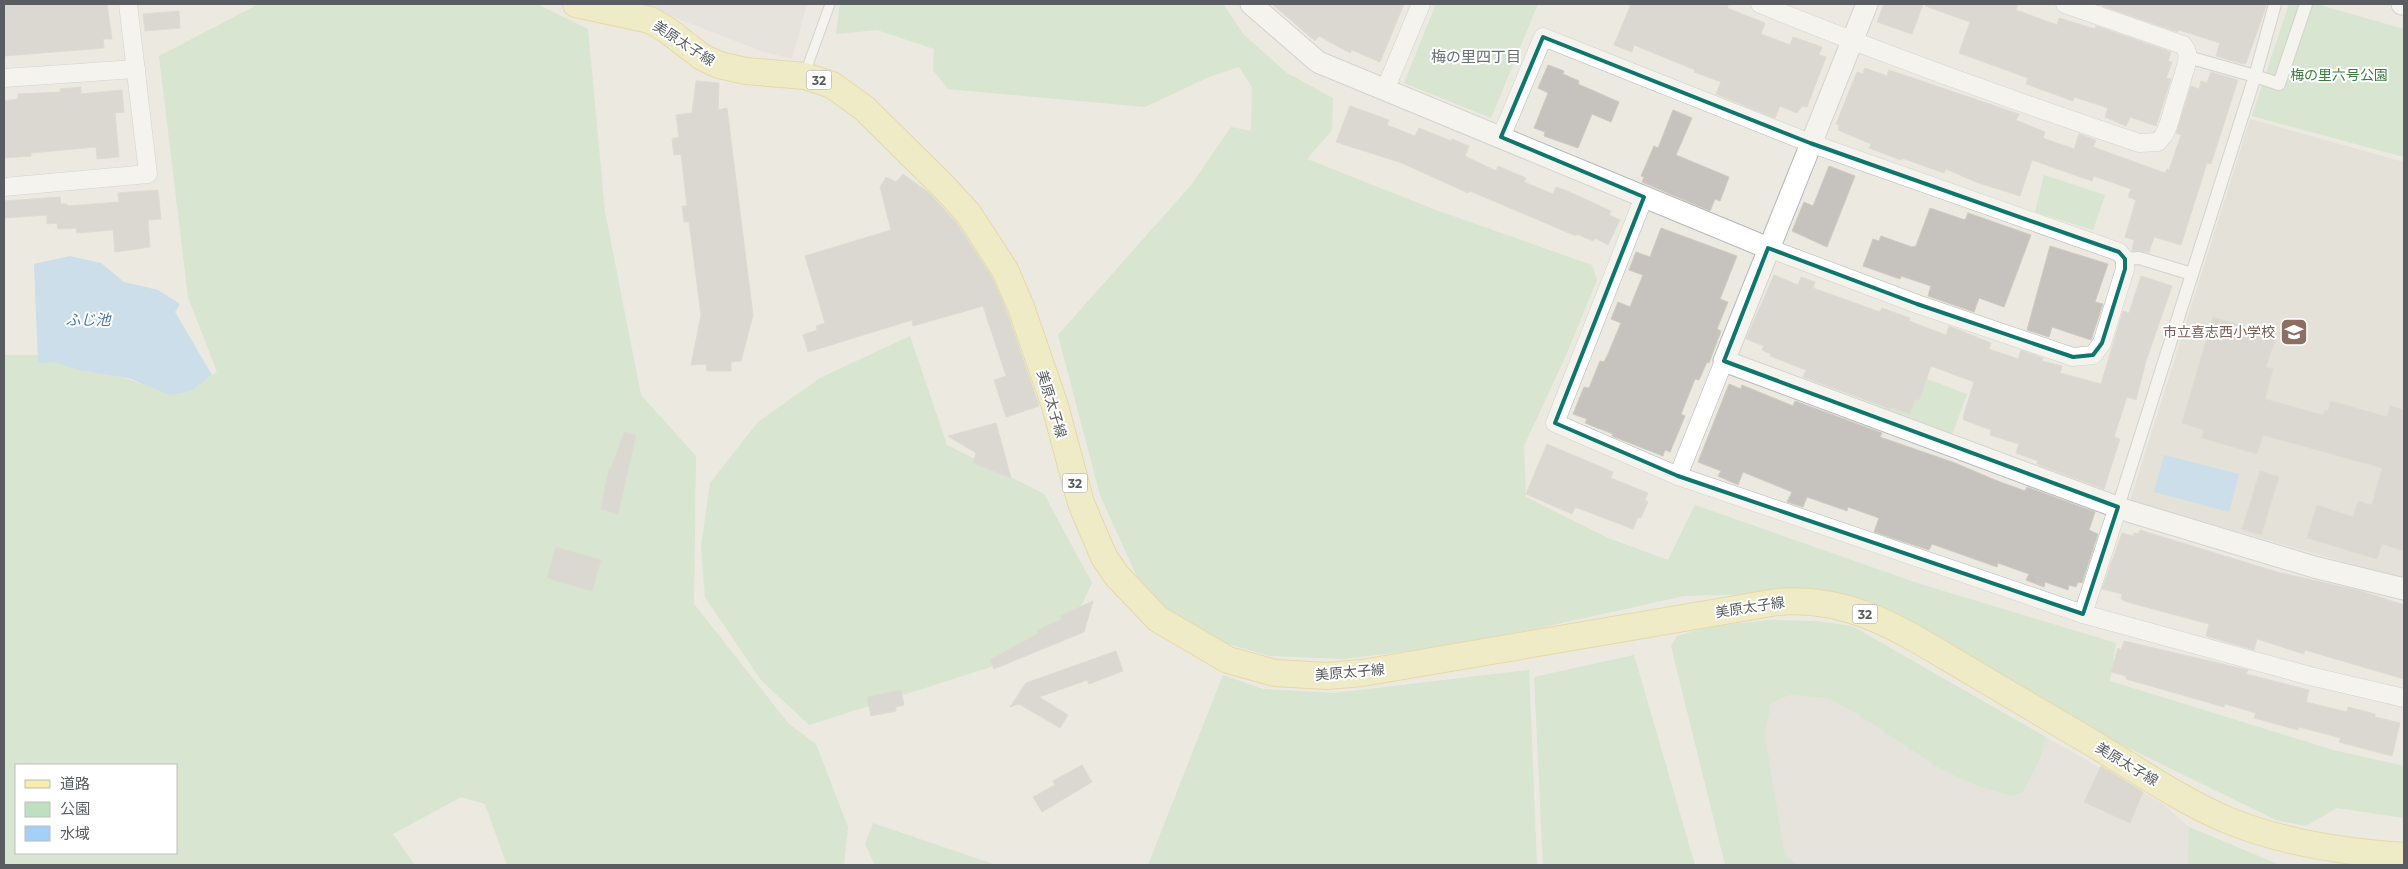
<svg xmlns="http://www.w3.org/2000/svg" width="2408" height="869" viewBox="0 0 2408 869" font-family="Montserrat,'Noto Sans JP',sans-serif">
<rect width="100%" height="100%" fill="#ebe9e0"/>
<g fill="#dedcd8">
<path d="M640 4H807L792 59 761 51Z"/>
<path d="M1790 695 1828 698 1854 712 1942 770 1977 786 2013 796 2023 792 2041 757 2046 737 2163 804 2189 827V865H1798L1785 855 1765 735 1771 703Z"/>
</g>
<path fill="#dad8cf" d="M2250 119 2404 162V579L2130 501Z"/>
<g fill="#bee0bf" fill-rule="evenodd">
<path d="M259 4H537L588 29 605 212 641 395 696 456 694 604 789 724 816 744 848 827 844 865H507L485 804 461 797 393 834 415 865H4V355H58L171 394 196 386 217 372 188 297 159 56ZM16 765H176V853H16Z"/>
<path d="M840 4H1223L1243 34 1287 73 1333 98 1332 130 1307 159 1436 210 1592 265 1597 280 1567 353 1524 446 1526 497 1608 538 1668 560 1695 505 1917 583 2116 643 2110 681 2333 750 2404 766V818L2337 808 2306 826 2276 820 2088 728 1922 629 1753 594 1684 596 1534 629 1425 649 1343 659 1269 656 1189 632 1137 577 1100 495 1058 335 1192 184 1231 127 1251 131 1252 87 1239 67 1209 77 1145 107 948 89 933 70 934 49 877 30 836 34Z"/>
<path d="M1436 4H1538L1491 118 1404 83Z"/>
<path d="M2289 4H2316L2404 29V157L2252 116Z"/>
<path d="M2044 175 2105 195 2093 230 2035 212Z"/>
<path d="M910 336 947 445 1044 494 1092 583 1076 616 997 665 809 725 761 680 705 597 701 547 710 483 758 422 820 378Z"/>
<path d="M1898 368 1967 394 1952 435 1883 410Z"/>
<path d="M1770 620 1815 621 1852 626 2046 737 2041 757 2023 792 2013 796 1977 786 1942 770 1854 712 1828 698 1790 695 1771 703 1765 735 1785 855 1798 865H1725L1671 646 1677 636 1713 626Z"/>
<path d="M1634 655 1695 865H1543L1534 677Z"/>
<path d="M1529 670 1537 865H1148L1223 675 1263 689 1334 693Z"/>
<path d="M873 823 996 865H875L865 844Z"/>
<path d="M2189 827 2280 865H2188Z"/>
</g>
<g fill="#a4d0f7">
<path d="M70 256 101 263 124 282 158 290 180 304 175 312 212 375 190 391 170 395 128 378 79 370 53 362 38 363 34 264Z"/>
<path d="M2164 455 2239 474 2229 512 2154 492Z"/>
</g>
<g fill="#c6c3be" stroke="#cfcabf">
<path d="M4 4H107L112 39H103L104 48 4 56Z"/>
<path d="M1272 4H1404L1380 62 1352 50 1350 53 1319 36 1315 41Z"/>
<path d="M1631 4H1729L1727 8 1765 23 1761 34 1790 45 1793 37 1822 47 1819 55 1826 57 1807 107 1802 106 1797 113 1780 106 1775 118 1716 94 1721 82 1694 72 1695 70 1634 45 1632 52 1614 45Z"/>
<path d="M1884 4H1923L1912 34 1877 22Z"/>
<path d="M1926 4H2018L2016 10 2057 25 2059 18 2095 29 2096 26 2171 52 2168 61 2172 62 2166 78 2171 79 2156 126 2130 117 2126 126 2105 117 2108 108 2074 97 2073 101 2026 84 2028 78 1959 53 1970 22 1925 6Z"/>
<path d="M2103 4H2267L2246 63 2243 64 2216 56 2220 43 2179 30 2178 32 2102 6Z"/>
<path d="M179 11 180 28 145 31 143 14Z"/>
<path d="M1548 65 1564 71 1563 74 1579 81 1578 84 1619 102 1611 122 1592 114 1578 148 1544 136 1545 132 1534 128 1548 93 1538 88Z"/>
<path d="M1865 68 1887 76 1889 70 2019 114 2016 120 2045 132 2043 138 2074 149 2079 134 2093 139 2096 140 2093 147 2165 173 2167 169 2169 170 2181 135 2176 133 2191 86 2199 89 2201 81 2207 83 2211 72 2238 80 2211 164 2207 163 2181 245 2154 237 2149 252 2132 250 2134 240 2125 237 2136 200 2128 197 2131 189 2094 176 2092 181 2032 160 2020 196 1976 182 1946 169 1944 173 1902 158 1901 160 1869 148 1871 144 1838 130 1839 125 1836 124 1857 72 1863 74Z"/>
<path d="M696 81 719 83 718 110 727 108 753 315 741 361 731 362V371H707L706 364 691 365 701 315 689 222H684L682 206H687L681 154 674 155 672 139 679 137 676 115 692 113Z"/>
<path d="M81 87V94L122 90 124 112 115 113 119 157 97 159 96 147 31 153V156L4 158V101L18 99V94L61 92 60 89Z"/>
<path d="M1350 106 1389 120 1387 125 1415 136 1419 128 1451 141 1452 139 1469 146 1465 156 1496 171 1498 166 1526 178 1524 182 1553 194 1556 187 1565 190 1611 211 1609 215 1620 220 1608 245 1595 238 1593 241 1577 234 1576 236 1470 191 1468 193 1402 163 1336 142Z"/>
<path d="M1673 110 1692 118 1676 155 1729 177 1720 201 1715 199 1710 211 1642 182 1644 177 1641 176 1654 146 1658 148Z"/>
<path d="M1829 166 1855 176 1827 247 1792 231 1804 202 1813 206Z"/>
<path d="M903 174 928 192 956 222 992 277 1007 312 1039 406 1006 417 994 380 1006 376 983 306 913 326 912 320 808 352 803 335 817 330 816 326 825 323 805 256 891 230 880 187 886 177 896 182Z"/>
<path d="M158 190 161 219 148 220 150 247 115 252 113 230 77 233 76 228 58 229 57 223 47 224V215L4 218V201L60 197 61 204H67L68 206 119 202 118 193Z"/>
<path d="M1930 208 1965 220 1968 213 2031 235 2004 307 1979 298 1974 312 1928 296 1931 286 1901 276 1900 279 1863 266 1873 239 1879 241 1881 236 1912 247 1916 246Z"/>
<path d="M1661 228 1737 256 1720 299 1728 302 1717 329 1721 331 1709 363 1707 362 1699 380 1695 379 1681 414 1685 416 1670 452 1665 450 1663 456 1612 436 1613 434 1585 423 1587 419 1573 414 1584 387 1589 388 1600 361 1604 362 1608 354 1621 323 1611 319 1618 302 1630 307 1643 275 1629 270 1636 252 1650 257Z"/>
<path d="M2050 246 2108 264 2095 302 2103 304 2091 340 2052 327 2049 337 2027 330Z"/>
<path d="M1774 275 1798 285 1801 277 1815 282 1813 288 1880 312 1882 308 1910 318 1909 321 1946 335 1949 326 1991 343 1989 349 2018 359 2021 350 2043 358 2042 361 2062 366 2060 373 2101 384 2123 311 2129 313 2141 276 2172 286 2146 361 2136 400 2127 397 2114 437 2120 439 2104 489 2037 464 2038 461 2016 453 2019 444 1990 435 1991 430 1964 420 1963 417 1974 382 1931 366 1919 400 1915 399 1910 414 1891 407 1890 409 1803 377 1806 370 1770 356 1771 354 1762 350 1764 346 1746 339Z"/>
<path d="M2213 317 2276 336 2266 367 2273 369 2265 399 2323 415 2325 410 2328 411 2331 401 2387 417 2390 406 2404 410V551L2382 544 2377 559 2307 538 2317 505 2353 517 2358 501 2372 505 2382 468 2263 435 2257 454 2202 438 2204 430 2182 423Z"/>
<path d="M1729 384 1741 389 1742 385 1793 406 1795 401 1882 433 1880 437 1955 463 1995 480 2025 491 2027 487 2095 512 2089 530 2098 534 2082 583 2078 582 2076 587 2069 585 2068 590 2045 582 2044 587 2026 580 2029 574 1998 563 1997 567 1932 544 1929 550 1874 532 1879 518 1848 507 1847 511 1807 497 1803 507 1787 502 1792 492 1743 472 1738 485 1718 476 1721 471 1698 462Z"/>
<path d="M996 423 1011 478 973 463 976 453 948 436Z"/>
<path d="M624 432 636 435 618 514 601 509 609 468 611 469Z"/>
<path d="M1547 444 1613 472 1611 478 1648 493 1645 500 1648 502 1641 518 1638 517 1633 529 1575 507 1572 514 1526 494Z"/>
<path d="M2260 471 2279 477 2261 535 2242 529Z"/>
<path d="M2140 530 2277 572 2361 591 2404 605V679L2305 650 2304 654 2257 639 2254 650 2206 636 2209 624 2127 602 2121 599 2122 594 2102 589 2122 533 2133 536 2134 533 2138 534Z"/>
<path d="M556 547 601 560 592 591 547 578Z"/>
<path d="M1093 601 1084 632 994 669 990 660 1039 633 1037 630 1062 619 1060 616Z"/>
<path d="M2124 641 2248 670 2246 674 2309 690 2306 702 2347 712 2348 707 2375 714V717L2400 723 2392 756 2339 742 2341 738 2299 727 2298 730 2254 718 2256 713 2225 704 2224 707 2126 679V676L2111 672 2118 648 2121 650Z"/>
<path d="M1116 651 1123 671 1089 684 1087 680 1039 697 1068 715 1060 728 1019 704 1010 707 1026 683Z"/>
<path d="M901 690 904 705 896 707V711L871 716 867 697Z"/>
<path d="M1082 765 1092 782 1042 812 1033 797 1055 785 1053 781Z"/>
<path d="M2101 766 2143 792 2130 823 2084 802Z"/>
</g>
<g fill="none" stroke-linecap="round" stroke-linejoin="round">
<g stroke="#b3b6ba" stroke-width="11">
<path id="service" d="M805 73 830 4"/>
</g>
<g stroke="#b3b6ba" stroke-width="14">
<g id="pedestrian">
<path d="M2275 4 2255 76 2279 84 2306 4"/>
<path d="M2125 259 2139 258 2192 274"/>
<path d="M2118 507 2255 76 2188 57"/>
</g>
</g>
<g stroke="#b3b6ba" stroke-width="19">
<g id="minor">
<path d="M1760 4C1885 55 2011 100 2139 143L2158 142 2164 135 2168 126 2186 66C2188 57 2189 52 2183 45L2065 4"/>
<path d="M4 78 136 69"/>
<path d="M1385 90 1421 4"/>
<path d="M1501 137 1543 37 1810 143 2119 252 2125 259V269L2102 343 2093 355 2073 357 1917 304 1768 248"/>
<path d="M4 187 148 174 128 4"/>
<path d="M1644 197 1555 423 1678 476 2083 614 2310 676 2404 698"/>
<path d="M1678 476 1724 361"/>
<path d="M2083 614 2118 507"/>
</g>
</g>
<g stroke="#b3b6ba" stroke-width="23">
<g id="tertiary">
<path d="M1251 4 1318 62 1768 248"/>
<path d="M1867 4 1724 361 2125 510 2314 567 2404 589"/>
<path d="M2402 4H2404"/>
</g>
</g>
<g stroke="#e4c360" stroke-width="28">
<path id="primary" d="M576 4 650 20 667 30 702 57 719 65 746 71 805 76 832 85 864 108 943 186 968 213 1005 270 1021 307 1055 406 1081 503 1104 557 1117 576 1158 619 1228 660 1275 673 1327 676 1362 673 1777 602C1854 595 1908 635 1972 672 2015 698 2059 723 2102 749 2143 774 2183 801 2227 820 2283 843 2344 852 2404 856"/>
</g>
<use href="#service" stroke="#fff" stroke-width="9"/>
<use href="#pedestrian" stroke="#fff" stroke-width="12"/>
<use href="#minor" stroke="#fff" stroke-width="18"/>
<use href="#tertiary" stroke="#fff" stroke-width="21"/>
<use href="#primary" stroke="#f7eda9" stroke-width="26"/>
</g>
<path d="M0 0H2408V869H0ZM1543 37 1810 143 2119 252 2125 259V269L2102 343 2093 355 2073 357 1917 304 1768 248 1724 361 2118 507 2083 614 1678 476 1555 423 1644 197 1501 137Z" fill="#ebe9e0" fill-opacity=".55" fill-rule="evenodd"/>
<path fill="none" stroke="#0f766e" stroke-width="4" stroke-linejoin="round" d="M1543 37 1810 143 2119 252 2125 259V269L2102 343 2093 355 2073 357 1917 304 1768 248 1724 361 2118 507 2083 614 1678 476 1555 423 1644 197 1501 137Z"/>
<defs>
<g id="school-square" transform="scale(1.4375)"><rect x="-9" y="-9" width="18" height="18" rx="4" fill="#8d6e63" stroke="#fff"/><path d="M0-5L7-2L0 1L-7-2ZM-4 1L0 2.5L4 1V4Q0 6-4 4Z" fill="#fff"/></g>
</defs>
<g fill-rule="evenodd">
<use href="#school-square" x="2294" y="332"/>
</g>
<g text-anchor="middle" dominant-baseline="central" stroke-width="4" stroke-linejoin="round" paint-order="stroke">
<g fill="#fff" stroke="#8b8d90" stroke-width="1">
<rect x="806.5" y="70.5" width="25" height="19" rx="4"/>
<rect x="1062.5" y="473.5" width="25" height="19" rx="4"/>
<rect x="1852.5" y="604.5" width="25" height="19" rx="4"/>
</g>
<g font-size="12" font-weight="bold" fill="#595c60">
<text x="819" y="80">32</text>
<text x="1075" y="483">32</text>
<text x="1865" y="614">32</text>
</g>
<g font-size="14" fill="#595c60" stroke="#fff">
<text transform="translate(684 43) rotate(33)">美原太子線</text>
<text transform="translate(1052 404) rotate(73)">美原太子線</text>
<text transform="translate(1750 607) rotate(-9)">美原太子線</text>
<text transform="translate(1350 672) rotate(-5)">美原太子線</text>
<text transform="translate(2127 764) rotate(31)">美原太子線</text>
</g>
<g font-size="14" fill="#3b7d40" stroke="#fff">
<text x="2339" y="75">梅の里六号公園</text>
</g>
<g font-size="14" fill="#785e54" stroke="#fff" text-anchor="end">
<text x="2275" y="332">市立喜志西小学校</text>
</g>
<g font-size="15" fill="#6a6e72" stroke="#fff">
<text x="1476" y="56">梅の里四丁目</text>
</g>
<g font-size="15" font-style="italic" fill="#4777af" stroke="#fff">
<text x="88" y="319">ふじ池</text>
</g>
</g>
<rect width="2408" height="869" fill="none" stroke="#595c60" stroke-width="10"/>
<rect x="15" y="764" width="162" height="90" fill="#ffffff" stroke="#bdbebf"/>
<rect x="25" y="780" width="25" height="8" fill="#f7eda9" stroke="#bdbebf"/>
<text x="60" y="789" font-size="15" fill="#595c60">道路</text>
<rect x="25" y="802" width="25" height="15" fill="#bee0bf" stroke="#bdbebf"/>
<text x="60" y="814" font-size="15" fill="#595c60">公園</text>
<rect x="25" y="826" width="25" height="15" fill="#a4d0f7" stroke="#bdbebf"/>
<text x="60" y="839" font-size="15" fill="#595c60">水域</text>
</svg>
